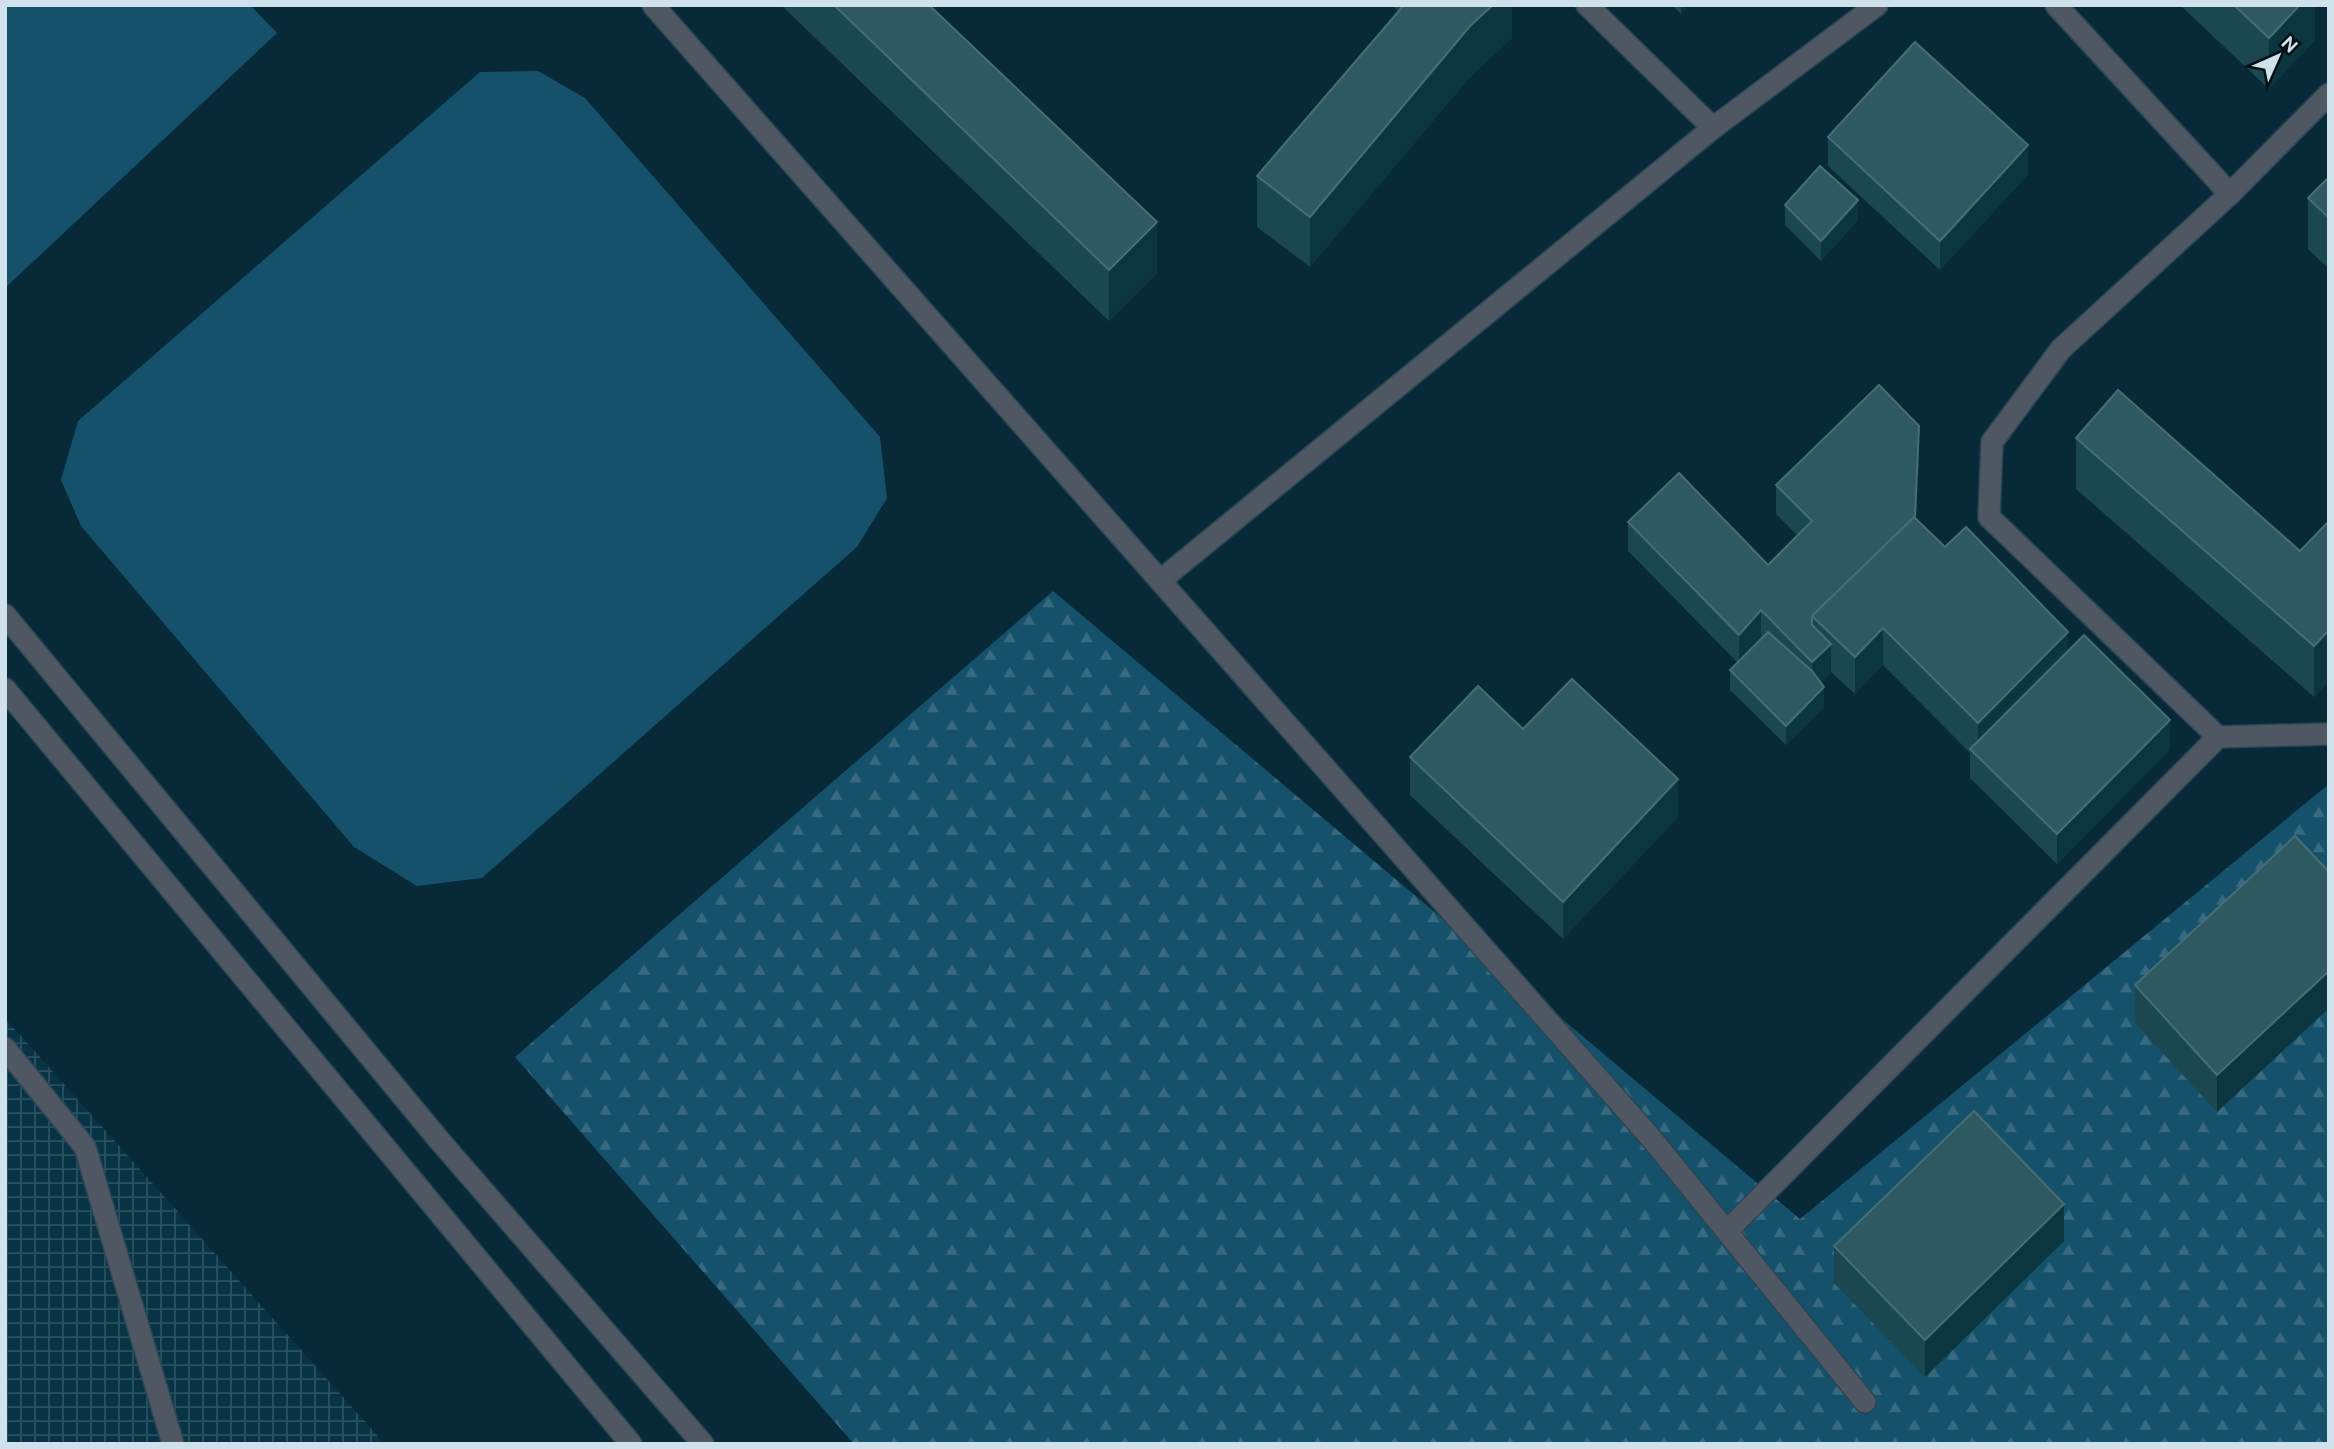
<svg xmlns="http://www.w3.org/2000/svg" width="2334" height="1449" viewBox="0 0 2334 1449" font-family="Ubuntu,sans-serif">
<defs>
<pattern id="industrial-grid" width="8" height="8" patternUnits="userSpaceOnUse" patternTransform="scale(1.75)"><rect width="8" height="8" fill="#073345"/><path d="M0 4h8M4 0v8" fill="none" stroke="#2a5060"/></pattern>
<pattern id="forest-firs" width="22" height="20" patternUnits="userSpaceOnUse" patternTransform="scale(1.75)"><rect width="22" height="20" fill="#16516b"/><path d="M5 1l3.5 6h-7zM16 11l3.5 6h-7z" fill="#376a80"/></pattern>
</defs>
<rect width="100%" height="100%" fill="#082937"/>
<path fill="url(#industrial-grid)" d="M5 1018 385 1444H5Z"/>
<path fill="url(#forest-firs)" d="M1053 591 1800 1219 2329 784V1444H854L515 1057Z"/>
<g fill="#16516b">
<path d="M5 5H250L277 33 5 288Z"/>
<path d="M538 71 585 98 880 437 887 498 857 547 482 878 417 886 354 847 81 526 61 480 78 421 480 72Z"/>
</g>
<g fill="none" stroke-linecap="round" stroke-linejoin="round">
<g stroke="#284654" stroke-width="24">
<path id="lane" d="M5 1048 85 1147 173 1444"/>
</g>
<g stroke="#284654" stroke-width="24">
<g id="street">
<path d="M653 5 1651 1138 1865 1402"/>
<path d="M1587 5 1713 128"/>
<path d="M2056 5 2230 194"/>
<path d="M1161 580 1713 128 1877 5"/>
<path d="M5 615 439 1140 703 1444"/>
<path d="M5 689 631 1444"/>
<path d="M2218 737 1989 517 1992 442 2061 349 2230 194 2329 94"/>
<path d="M1727 1231 2218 737 2329 734"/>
</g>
</g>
<use href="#lane" stroke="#4e5762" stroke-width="21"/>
<use href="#street" stroke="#4e5762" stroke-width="21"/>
</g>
<g fill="#1b4850">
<path d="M781 5H929L1157 273 1109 321Z"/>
<path d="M1392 5H1512V38L1470 77 1310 267 1257 227V176L1399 12Z"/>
<path d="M1672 5H1689L1681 14Z"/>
<path d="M2180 5H2315V40L2269 89Z"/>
<path d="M1828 137 2028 174 1940 270 1828 166Z"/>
<path d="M2329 177V269L2308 249V198Z"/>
<path d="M1785 205 1858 220 1821 261 1785 225Z"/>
<path d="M2076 438 2300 551 2329 521V681L2314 697 2076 489Z"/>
<path d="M1919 455 1916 518 1945 547 2068 650 2170 749 2057 864 1970 778V753L1883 665 1855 694 1831 672 1821 683 1824 707 1786 745 1730 690V670L1737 662 1628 551V522L1768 565 1798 536 1776 514V485Z"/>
<path d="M1523 729 1678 817 1563 939 1410 795V757Z"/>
<path d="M2329 872 2217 1112 2135 1023V985Z"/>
<path d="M2064 1241 1925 1377 1834 1283V1246Z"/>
</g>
<g fill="#0b353f">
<path d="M1493 5H1512V38L1470 77 1310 267V217L1470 26Z"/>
<path d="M1681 5H1689L1681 14Z"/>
<path d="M2300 5H2315V40L2269 89V38Z"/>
<path d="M2028 145V174L1940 270V241Z"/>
<path d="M1858 200V220L1821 261V241Z"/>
<path d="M1157 222V273L1109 321V270Z"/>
<path d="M1919 426V455L1914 554 1817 620Z"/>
<path d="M1761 610V639L1739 664V635Z"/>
<path d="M1883 628V665L1855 694V657Z"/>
<path d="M2329 630V681L2314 697V646Z"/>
<path d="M2068 632V670L1978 757V723Z"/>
<path d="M1831 644V673L1812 691V662Z"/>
<path d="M1824 687V707L1786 745V726Z"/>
<path d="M2170 720V749L2057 864V834Z"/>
<path d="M1678 779V817L1563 939V902Z"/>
<path d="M2329 971V1008L2217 1112V1075Z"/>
<path d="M2064 1204V1241L1925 1377V1340Z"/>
</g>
<g fill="#2e5960" stroke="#476e76" stroke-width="2">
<path d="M834 5H929L1157 222 1109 270Z"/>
<path d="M1404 5H1493L1470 26 1310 217 1257 176Z"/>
<path d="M2234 5H2300L2269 38Z"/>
<path d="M1915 42 2028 145 1940 241 1828 137Z"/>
<path d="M1820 166 1858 200 1821 241 1785 205Z"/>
<path d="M2329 177V218L2308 198Z"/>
<path d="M1879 385 1919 426 1915 517 1812 616V625L1831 644 1812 662 1761 610 1739 635 1628 522 1679 473 1768 565 1812 521 1776 485Z"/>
<path d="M2118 390 2300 551 2329 521V630L2314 646 2076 438Z"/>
<path d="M1914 517 1945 547 1966 527 2068 632 1978 723 1883 628 1855 657 1812 616Z"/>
<path d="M1768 632 1812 671 1824 687 1786 726 1730 670Z"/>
<path d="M2084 635 2170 720 2057 834 1970 749Z"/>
<path d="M1572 679 1678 779 1563 902 1410 757 1478 686 1523 729Z"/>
<path d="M2295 836 2329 872V971L2217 1075 2135 985Z"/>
<path d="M1974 1111 2064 1204 1925 1340 1834 1246Z"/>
</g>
<rect width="2334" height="1449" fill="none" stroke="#cfe1ea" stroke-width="14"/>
<g transform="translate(2278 56) rotate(45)" stroke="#041016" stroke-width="5" paint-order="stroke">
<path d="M0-5L12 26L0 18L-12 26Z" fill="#cfe1ea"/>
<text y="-10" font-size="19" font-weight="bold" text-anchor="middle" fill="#cfe1ea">N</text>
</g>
</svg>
